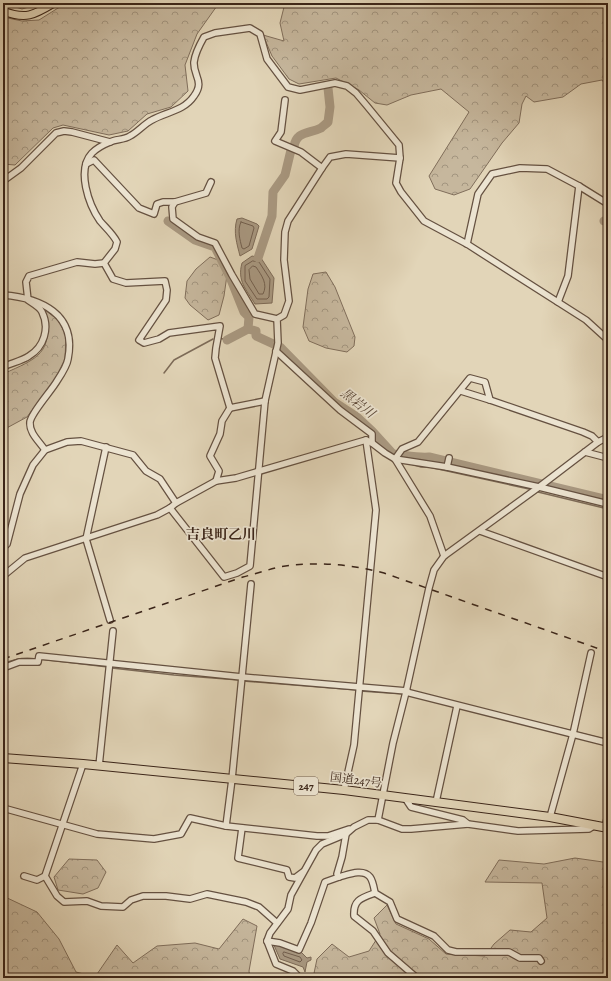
<svg xmlns="http://www.w3.org/2000/svg" width="611" height="981" viewBox="0 0 611 981" font-family="Alegreya,'Noto Serif JP',serif">
<defs>
<pattern id="forest-crowns" width="20" height="18" patternUnits="userSpaceOnUse"><rect width="20" height="18" fill="#c6b79d"/><path d="M2 6a3 3 0 1 1 6 0M12 15a3 3 0 1 1 6 0" fill="none" stroke="#a2957f"/></pattern>
</defs>
<rect width="100%" height="100%" fill="#e2d5b8"/>
<filter id="stains"><feTurbulence type="fractalNoise" baseFrequency=".005" numOctaves="4"/><feColorMatrix values="0 0 0 0 .2 0 0 0 0 .09 0 0 0 0 .02 0 0 0 .5 -.17"/></filter>
<radialGradient id="worn" r=".72"><stop offset=".6" stop-color="#630" stop-opacity="0"/><stop offset="1" stop-color="#630" stop-opacity=".3"/></radialGradient>
<g fill="url(#forest-crowns)" stroke="#806e5b">
<path d="M3 3H42L22 9Z"/>
<path d="M66 3H219L197 34 185 65 188 91 171 107 147 114 128 131 109 135 63 125 53 128 15 165 3 164V17L22 21 39 20Z"/>
<path d="M285 3H608V88L602 80 581 84 563 97 534 102 526 96 522 104 519 123 502 143 470 189 454 195 435 189 429 176 469 112 441 89 411 95 387 105 375 103 359 90 336 78 299 84 289 79 272 56 263 35 284 41 280 23Z"/>
<path d="M210 257 221 261 227 275 224 296 219 315 208 320 190 305 185 298 187 281 196 269Z"/>
<path d="M326 272 335 287 355 337 354 346 347 352 326 348 309 341 303 327 308 289 313 274Z"/>
<path d="M45 310 58 320 66 335 65 359 55 379 27 417 3 430V374C38 358 54 354 45 310Z"/>
<path d="M575 858 603 862 608 866V887L605 889 608 893V978H313L317 959 332 944 349 957 369 951 380 934 374 918 387 905 396 924 429 939 446 954 485 956 494 944 510 930 531 932 547 918 542 883 485 882 499 860 544 864Z"/>
<path d="M69 859 97 860 106 872 98 888 83 894 58 890 54 877Z"/>
<path d="M3 896 37 912 59 939 76 972 95 977 117 945 133 963 157 946 195 943 219 949 243 919 257 926 249 971 250 978H9L3 972Z"/>
</g>
<g fill="#a99982" stroke="#7d6b58">
<path d="M242 218 257 224 259 226 252 249 240 256C237 244 233 232 237 219Z"/>
<path d="M252 256 261 258 274 278 272 303 255 304C246 289 237 281 242 263Z"/>
<path d="M273 943 299 953 301 952 307 958 311 957V960L307 962 305 972 303 967 280 959Z"/>
</g>
<g fill="none" stroke-linecap="round" stroke-linejoin="round">
<g stroke="#725f4e" stroke-width="1">
<path d="M241 222 253 226 254 228 249 246 244 249 242 248C240 240 237 230 241 222Z"/>
<path d="M253 261 259 262 270 279 269 297 267 299H257L245 281V266Z"/>
<path d="M253 266 256 267C262 276 268 284 263 294H259L250 279 249 270Z"/>
<path d="M284 952 300 957 302 960 300 962 284 956 283 954Z"/>
</g>
<g stroke="#7d6b58" stroke-width="1.5">
<path d="M219 338 227 340"/>
<path d="M164 373 174 360 213 339"/>
<path d="M408 463 421 467H429L529 489"/>
<path d="M538 492 608 509"/>
<path d="M40 659 108 667"/>
<path d="M3 664C14 659 25 657 36 659"/>
<path d="M112 668 174 675 239 680"/>
<path d="M243 681 357 690"/>
<path d="M360 691 404 694"/>
<path d="M552 726 572 731"/>
<path d="M576 732 608 740"/>
</g>
<g stroke="#a99982" stroke-width="9">
<path d="M294 147C296 131 309 134 321 128 323 126 326 124 328 122L330 107 328 88"/>
<path d="M168 221 195 240 215 247 230 277 244 312 249 317 248 329 256 331V336L280 347 334 402 357 417 372 431 393 454C405 455 417 458 429 457L608 500"/>
<path d="M604 221 608 219"/>
<path d="M258 258 272 216 273 192 285 175 291 150"/>
<path d="M227 340 248 329"/>
</g>
<g stroke="#655141" stroke-width="8">
<g id="minor">
<path d="M285 100 281 132 275 141 301 152 322 168"/>
<path d="M86 164 94 160 139 208 154 214 157 204 163 202H175"/>
<path d="M3 181 21 168 56 133 64 131 72 132 110 142"/>
<path d="M211 182 206 193 175 202 172 207 173 219 198 237 215 243 232 275 255 314 277 319"/>
<path d="M467 244 478 194 492 174 520 168 547 169 579 186 608 204"/>
<path d="M104 263 113 279 126 283 165 281 167 290 166 300 139 340 144 343 159 339 169 333 220 326 216 348 215 358 230 408 265 401"/>
<path d="M3 295C41 298 77 314 68 359 67 366 61 375 57 381 52 390 31 413 30 422 29 433 39 441 45 450"/>
<path d="M558 302 568 276 579 186"/>
<path d="M276 351 340 410 372 434V443"/>
<path d="M3 367C11 363 22 361 29 356 44 347 50 328 42 312 40 307 32 303 28 300L26 282 29 276 77 262 95 264 104 263 115 249 117 242C113 234 106 228 100 221 89 205 76 170 92 153 96 149 105 144 110 142 116 139 124 140 130 136 138 132 144 124 152 120 166 112 184 111 194 96 205 81 193 76 194 62 195 53 200 44 204 37L215 33 250 28 260 34 267 59 288 87 300 90 335 83 347 86 356 93 367 106 399 145 400 158 396 183 401 192 424 221 467 244 586 320 608 340"/>
<path d="M461 391 490 400 583 432 592 436 598 442"/>
<path d="M106 447 86 539 110 620"/>
<path d="M585 452 608 458"/>
<path d="M447 467 449 458"/>
<path d="M216 481 219 471 210 456 220 434 222 421 230 408"/>
<path d="M170 508 224 577 237 573 250 566 265 401 278 343 277 319 284 315 289 301 284 260 285 232 288 221 322 168 330 157 346 154 400 158"/>
<path d="M480 531 608 577"/>
<path d="M3 548 7 544 20 494 33 465 45 450 67 442 81 441 133 455 146 471 160 479 176 503"/>
<path d="M444 556 430 516 395 459 402 449 418 442 470 378 485 382 490 400"/>
<path d="M3 576 25 558 157 515 170 508 176 503 216 481 236 478 366 440 372 443 385 453 395 459 447 467 539 487 608 504"/>
<path d="M3 668 19 662H38L39 656 242 677 407 691"/>
<path d="M406 692 608 743"/>
<path d="M99 766 113 631"/>
<path d="M344 790 354 745 376 510 366 440"/>
<path d="M405 798 411 807 463 820 468 824 518 831 589 829 595 825"/>
<path d="M436 802 457 706"/>
<path d="M3 808 97 834 154 839 181 834 190 818 226 826 317 836H328L349 829"/>
<path d="M550 817 573 734 591 653"/>
<path d="M378 820 402 829H411L468 824"/>
<path d="M226 826 232 779 251 584"/>
<path d="M605 827 608 815"/>
<path d="M242 828 238 858 287 870 289 877 295 878 303 872"/>
<path d="M346 834 342 857 337 874 339 877C347 875 363 868 370 877 373 881 374 888 375 893L390 902 397 919 434 936 448 950 456 952H509L520 958H539L541 961"/>
<path d="M24 876 37 880 45 876 83 764"/>
<path d="M45 876 57 896 64 902 87 901 101 906 123 907 131 900 143 896H166L190 899 207 894 246 902 259 907 277 923"/>
<path d="M375 893C361 898 353 900 354 916L373 931 388 953 417 978"/>
<path d="M267 941 280 943 299 950 311 923 325 882 339 877"/>
<path d="M297 978 298 976 293 971 276 964 267 941 270 933 288 909 291 895 316 850 322 844 346 834 354 827 368 820H378L393 743 406 692 429 588 434 570 444 556 539 487 598 442 608 437"/>
</g>
</g>
<g stroke="#3b2519" stroke-width="9">
<path id="major" d="M3 11C26 20 34 15 54 3"/>
</g>
<g stroke="#3b2519" stroke-width="10">
<path id="highway" d="M3 758 83 764 344 790 550 817 608 828"/>
</g>
<use href="#minor" stroke="#ece4d1" stroke-width="5.5"/>
<use href="#major" stroke="#e2d5b8" stroke-width="7"/>
<use href="#highway" stroke="#e2d5b8" stroke-width="8"/>
<path stroke="#3b2519" stroke-width="1.5" stroke-dasharray="7 7" stroke-linecap="butt" d="M3 659 243 577C255 574 267 570 279 567 315 561 350 564 384 573L608 652"/>
</g>
<g text-anchor="middle" dominant-baseline="central" stroke-width="3.5" stroke-linejoin="round" paint-order="stroke">
<rect fill="#ece4d1" stroke="#705e50" stroke-width="1" x="294" y="777" width="24" height="18" rx="3"/>
<g font-size="11" font-weight="bold" fill="#3b2519">
<text x="306" y="786">247</text>
</g>
<g font-size="12" fill="#3b2519" stroke="#ece4d1">
<text transform="translate(356 780) rotate(7)">国道247号</text>
</g>
<g font-size="13" font-style="italic" fill="#5c4838" stroke="#ece4d1">
<text transform="translate(358 403) rotate(38)">黒岩川</text>
</g>
<g font-size="14" font-weight="bold" fill="#3b2519" stroke="#ece4d1">
<text x="221" y="534">吉良町乙川</text>
</g>
</g>
<rect width="611" height="981" fill="none" stroke="#e2d5b8" stroke-width="16"/>
<rect x="4" y="4" width="603" height="973" fill="none" stroke="#3b2519" stroke-width="2"/>
<rect x="8" y="8" width="595" height="965" fill="none" stroke="#3b2519"/>
<rect width="100%" height="100%" filter="url(#stains)"/>
<rect width="100%" height="100%" fill="url(#worn)"/>
</svg>
